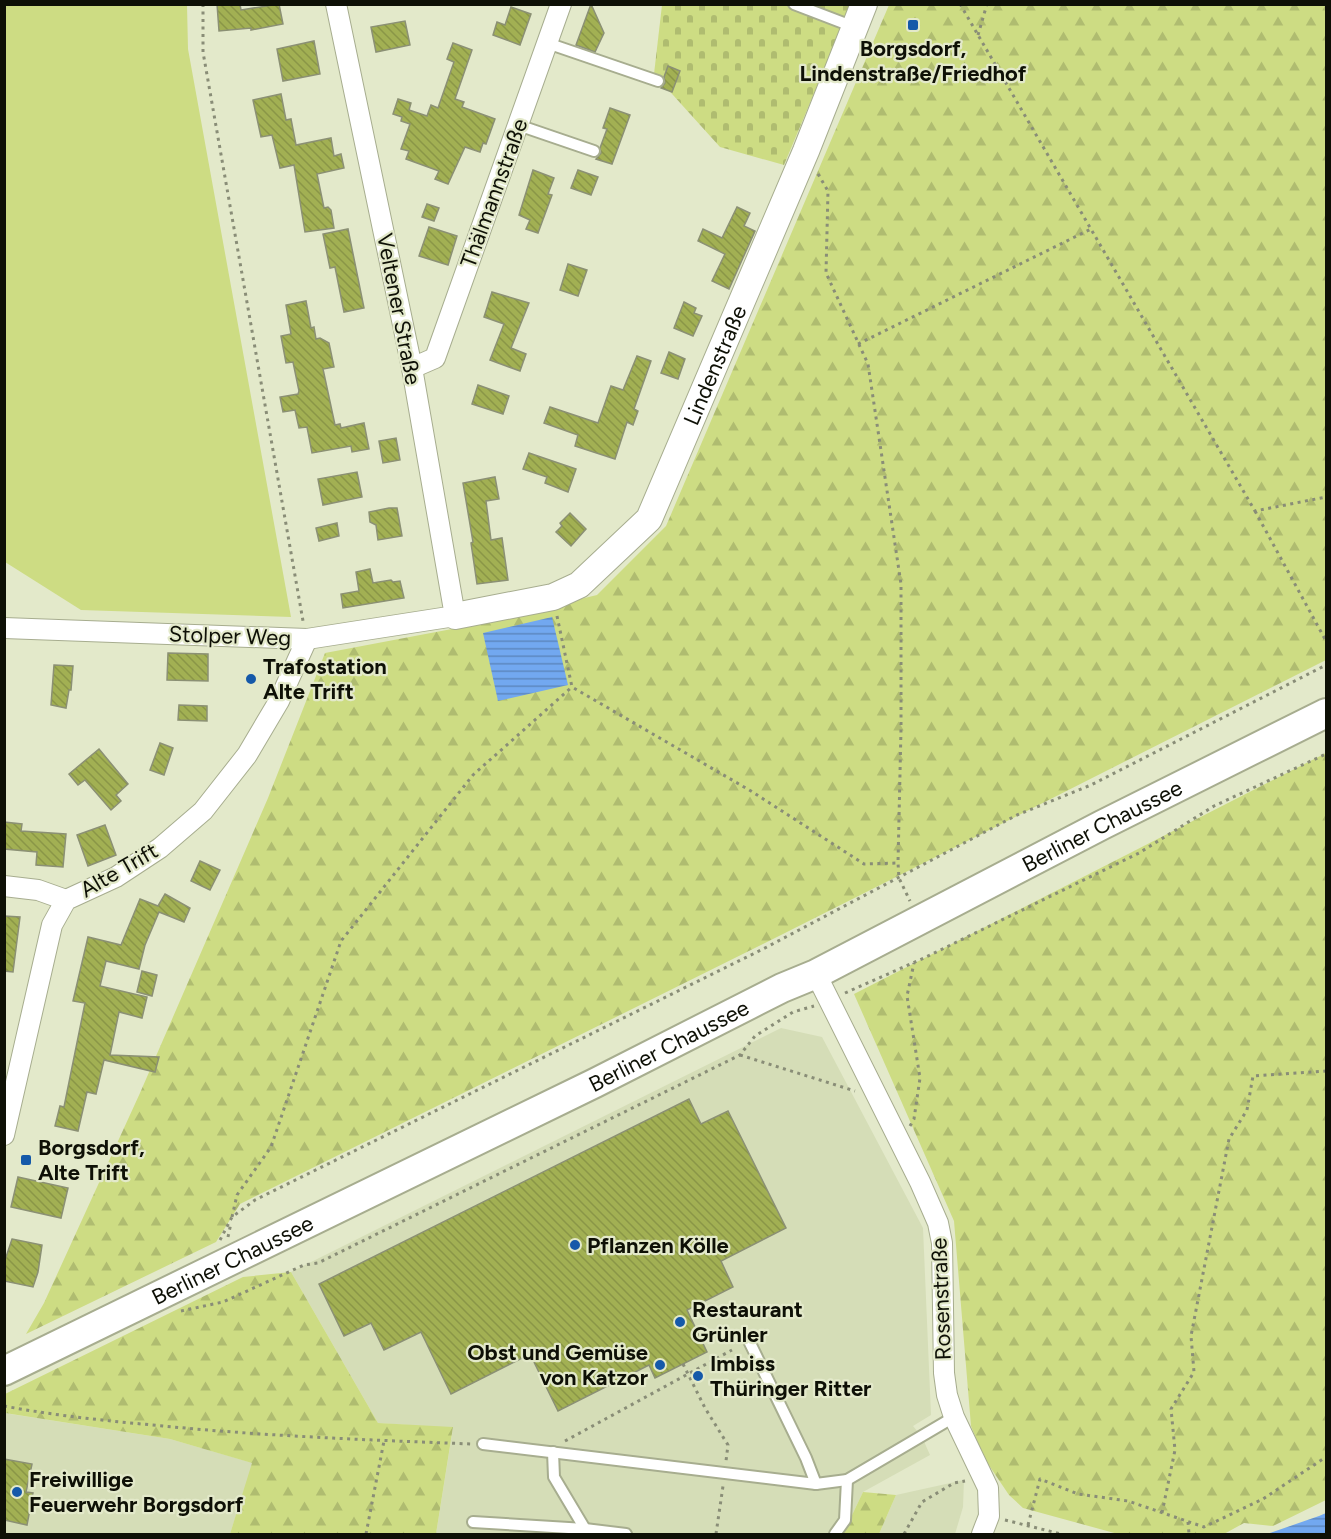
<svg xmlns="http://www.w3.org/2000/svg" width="1331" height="1539" viewBox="0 0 1331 1539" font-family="Figtree,sans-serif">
<defs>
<pattern id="forest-firs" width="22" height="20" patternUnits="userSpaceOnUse" patternTransform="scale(1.5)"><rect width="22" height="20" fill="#cddc83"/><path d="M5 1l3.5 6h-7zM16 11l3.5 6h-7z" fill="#afbc70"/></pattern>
<pattern id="cemetery-stones" width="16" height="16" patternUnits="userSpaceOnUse" patternTransform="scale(1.5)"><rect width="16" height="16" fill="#cddc83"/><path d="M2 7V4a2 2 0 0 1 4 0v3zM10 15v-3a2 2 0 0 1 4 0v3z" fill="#afbc70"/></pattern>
<pattern id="water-rules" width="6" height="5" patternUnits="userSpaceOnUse" patternTransform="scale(1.5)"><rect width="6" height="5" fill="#72a8f0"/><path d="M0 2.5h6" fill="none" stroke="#5c87c0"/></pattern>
<pattern id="building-back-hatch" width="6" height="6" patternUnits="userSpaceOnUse" patternTransform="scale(1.5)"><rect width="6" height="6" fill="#a2b053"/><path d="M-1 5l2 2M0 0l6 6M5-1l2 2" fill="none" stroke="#8a9647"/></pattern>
</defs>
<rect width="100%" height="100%" fill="#e3e9ca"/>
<g fill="#d5ddb7">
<path d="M781 1028 822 1037 923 1228 931 1415 913 1426 922 1437 930 1455 863 1492 843 1534H436L453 1428 378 1423 291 1272Z"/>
<path d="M4 1413 170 1439 253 1463 230 1534H5Z"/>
<path d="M964 1480 963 1507 955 1534H879L896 1495Z"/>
</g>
<path fill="#cddc83" d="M4 5H187L188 49 291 617 81 610 5 562Z"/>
<g fill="url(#forest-firs)">
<path d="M889 5H1326V660L783 934 240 1204 216 1242 26 1334 44 1303 140 1093 268 798 325 653 473 625 597 595 666 526Z"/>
<path d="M1326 753V1500L1273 1526 1244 1523 1224 1534H1118L1023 1508 1009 1495 984 1458 971 1426 954 1221 854 994Z"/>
<path d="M291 1272 378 1423 453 1427 436 1534H230L252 1463 170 1439 5 1413V1394L243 1277Z"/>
<path d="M863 1492 896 1495 879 1534H843Z"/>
</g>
<path fill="url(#cemetery-stones)" d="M662 5H851L784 165 720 147 654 74Z"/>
<g fill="url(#water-rules)">
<path d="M552 617 568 685 498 701 483 633Z"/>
<path d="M1326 1513V1534H1267L1319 1516Z"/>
</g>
<g fill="url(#building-back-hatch)" stroke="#8b9074" stroke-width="1.5">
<path d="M217 4H240L241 10 279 4 283 24 251 30V28L219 31Z"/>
<path d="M591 4 604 33 595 52 576 45Z"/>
<path d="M511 7 531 14 520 45 493 35 497 22 505 25Z"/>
<path d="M405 21 410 45 376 52 371 27Z"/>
<path d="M314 41 320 74 283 81 277 49Z"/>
<path d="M453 43 472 50 455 99 464 102 462 107 495 119 486 144 483 143 480 152 465 147 448 184 435 179 439 171 406 159 409 151 401 149 410 124 401 121 402 117 393 114 398 99 411 103 409 110 427 116 431 105 438 108 454 62 447 59Z"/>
<path d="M668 66 680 71 672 92 661 88 665 83 664 77Z"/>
<path d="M281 94 286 120 291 119 296 145 331 138 334 156 341 154 344 168 317 174 324 208 328 207 331 210 334 228 305 232 294 165 280 168 272 135 261 137 253 100Z"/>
<path d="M610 108 630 115 612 164 596 159 601 153 600 148 607 129 603 128Z"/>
<path d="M533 170 554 178 548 194 552 195 538 233 526 229 530 220 519 215Z"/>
<path d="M578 170 598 177 591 195 571 188Z"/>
<path d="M427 204 439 208 434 221 422 217Z"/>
<path d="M737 207 750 213 744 226 755 231 729 289 712 281 725 254 698 241 703 229 722 238Z"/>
<path d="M429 227 457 236 448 265 419 256Z"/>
<path d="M348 229 364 308 344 312 335 267 330 268 323 234Z"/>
<path d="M568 264 587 270 578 296 560 290Z"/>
<path d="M492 292 529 303 511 348 526 354 520 371 490 360 504 324 484 317Z"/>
<path d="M306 301 311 328 314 327 316 339 320 338 329 343 334 367 323 369 335 425 340 424 341 428 364 423 369 449 352 452 351 446 312 453 307 427 299 428 295 410 283 412 280 397 298 394 299 391 293 362 286 363 281 336 291 334 286 305Z"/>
<path d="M684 302 696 308 694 313 702 316 693 336 674 328Z"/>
<path d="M669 352 685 359 678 379 661 373Z"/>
<path d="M637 356 651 361 634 409 638 411 633 425 627 422 615 459 575 446 578 435 544 423 550 407 598 423 611 386 623 390Z"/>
<path d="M478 385 509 396 503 414 472 404Z"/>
<path d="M396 438 400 460 383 463 379 441Z"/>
<path d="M529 453 576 469 568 492 545 483 547 477 523 469Z"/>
<path d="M357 472 362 497 323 505 318 479Z"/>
<path d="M495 477 499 499 486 501 491 540 502 538 508 580 477 584 471 543 473 542 463 483Z"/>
<path d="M389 508H397L402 536 378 540 376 525 370 522 369 512Z"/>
<path d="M570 513 586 529 571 546 556 532 562 526 560 523Z"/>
<path d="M337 523 339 536 319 541 316 528Z"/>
<path d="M370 569 373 583 391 580 393 582 400 581 404 598 343 608 341 594 359 591 356 572Z"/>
<path d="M168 653 208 654V681L167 680Z"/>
<path d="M54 665 73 666 71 690H69L66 708 51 705Z"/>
<path d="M179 705 207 706V721L178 720Z"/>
<path d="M160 743 173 748 164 775 150 770Z"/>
<path d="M99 749 128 784 116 795 121 801 111 810 85 780 78 785 69 774Z"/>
<path d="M4 822 22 824 21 831 66 834 63 867 36 865 37 852 4 849Z"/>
<path d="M105 825 116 855 88 866 77 835Z"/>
<path d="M200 861 220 870 210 890 191 881Z"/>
<path d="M165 894 190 908 184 922 159 912 145 945 139 969 106 961 100 986 147 997 142 1018 119 1012 110 1055 159 1057 155 1072 104 1060 96 1094 87 1092 78 1131 55 1126 60 1106 64 1107 85 1003 73 1001 88 937 121 945 140 899 158 906Z"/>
<path d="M4 916 20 917 13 972 4 971Z"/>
<path d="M142 971 157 975 152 996 137 992Z"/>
<path d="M689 1099 701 1124 728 1111 786 1228 721 1261 733 1287 687 1310 707 1352 655 1378 649 1365 558 1411 530 1354 451 1394 421 1332 384 1350 371 1323 344 1336 319 1284Z"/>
<path d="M18 1177 68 1188 61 1218 11 1207Z"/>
<path d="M12 1239 42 1245 38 1272 33 1287 4 1281V1263Z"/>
<path d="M4 1459 32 1464 26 1492 33 1493 27 1525 4 1520Z"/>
</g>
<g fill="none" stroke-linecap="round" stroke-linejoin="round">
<g stroke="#a7ad8f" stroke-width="14">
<g id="service">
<path d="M794 4 854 27"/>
<path d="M547 43 658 81"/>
<path d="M518 125 594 151"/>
<path d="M749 1341 806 1458 816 1484"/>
<path d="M483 1444 816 1484 847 1480 954 1417"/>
<path d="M553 1452 554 1477 585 1529 584 1533"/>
<path d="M473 1522 585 1529 626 1534"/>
<path d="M835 1534 845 1520 847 1480"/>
</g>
</g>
<g stroke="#a7ad8f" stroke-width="22">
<g id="minor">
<path d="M412 368 435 358 561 4"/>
<path d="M4 628 307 639 455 616 412 368 336 4"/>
<path d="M4 886 38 890 66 900"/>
<path d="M816 974 920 1182 938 1223 942 1243 944 1373 947 1395 954 1417 988 1488 989 1516 982 1534"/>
<path d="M4 1135 52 925 66 900 116 877 160 848 203 811 247 755 279 701 307 639"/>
</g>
</g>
<g stroke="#a7ad8f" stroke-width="28">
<g id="tertiary">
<path id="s1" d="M455 616 553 597 579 585 649 519 806 151 864 4"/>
</g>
</g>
<g stroke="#a7ad8f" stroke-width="32">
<g id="secondary">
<path id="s2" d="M4 1371 595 1083 782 988 816 974 1102 825 1326 713"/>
</g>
</g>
<g stroke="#898d77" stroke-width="3" stroke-dasharray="3 4.5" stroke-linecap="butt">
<path d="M203 4V52L303 621"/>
<path d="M960 4 1255 511 1326 497"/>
<path d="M978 35 987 4"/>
<path d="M818 174 828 191 826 273 868 364 901 584V729L898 863 899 878 910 901"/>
<path d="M858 344 1091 229"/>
<path d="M1255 511 1326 641"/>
<path d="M557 616 572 687 751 791 864 864 898 863"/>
<path d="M845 993 924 958 1139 853 1214 806 1326 754"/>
<path d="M740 1055 855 1091"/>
<path d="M910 1126 914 1119 920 1078 907 996 914 963"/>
<path d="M232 1217 237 1195 271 1147 341 941 473 775 572 687"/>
<path d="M228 1237 231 1223"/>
<path d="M220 1240 232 1217 255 1200 763 949 1017 815 1091 785 1326 665"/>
<path d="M181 1311 223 1302 304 1265 318 1263 740 1055 755 1036 793 1012 814 1006"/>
<path d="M683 1364 705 1408 728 1445 726 1461"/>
<path d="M4 1406C57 1416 109 1421 163 1426 265 1436 368 1440 472 1444"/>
<path d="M565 1441 732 1350"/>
<path d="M1162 1513 1175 1450 1171 1409 1194 1372 1191 1336 1229 1139 1247 1110 1253 1076 1326 1071"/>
<path d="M1005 1520 1061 1534"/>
<path d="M1188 1522 1189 1534"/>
<path d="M1028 1525 1040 1479 1078 1494 1128 1501 1204 1527 1263 1499 1326 1457"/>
<path d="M366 1534 384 1441"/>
<path d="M716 1534 723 1486"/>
<path d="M904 1534 922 1502 954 1483 965 1481"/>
</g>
<use href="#service" stroke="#fff" stroke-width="10"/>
<use href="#minor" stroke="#fff" stroke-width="20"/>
<use href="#tertiary" stroke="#fff" stroke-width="26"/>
<use href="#secondary" stroke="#fff" stroke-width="28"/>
</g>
<g fill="#1559a9" stroke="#e3e9ca" stroke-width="2">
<rect x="907" y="19" width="12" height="12" rx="3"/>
<circle cx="251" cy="679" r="6"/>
<rect x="20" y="1154" width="12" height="12" rx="3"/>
<circle cx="575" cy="1245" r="6"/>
<circle cx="680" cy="1322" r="6"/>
<circle cx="660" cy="1365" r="6"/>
<circle cx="698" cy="1376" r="6"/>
<circle cx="17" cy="1492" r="6"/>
</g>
<g text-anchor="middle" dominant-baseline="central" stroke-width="4.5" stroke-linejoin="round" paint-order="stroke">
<g font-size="22" font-weight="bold" fill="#0e1006" stroke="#e3e9ca" text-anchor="start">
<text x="913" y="48" text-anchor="middle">Borgsdorf,<tspan x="913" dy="25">Lindenstraße/Friedhof</tspan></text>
<text x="263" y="666">Trafostation<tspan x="263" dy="25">Alte Trift</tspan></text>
<text x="38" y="1147">Borgsdorf,<tspan x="38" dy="25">Alte Trift</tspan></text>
<text x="587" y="1245">Pflanzen Kölle</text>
<text x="692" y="1309">Restaurant<tspan x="692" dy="25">Grünler</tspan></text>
<text x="648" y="1352" text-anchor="end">Obst und Gemüse<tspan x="648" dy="25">von Katzor</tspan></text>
<text x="710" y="1363">Imbiss<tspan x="710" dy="25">Thüringer Ritter</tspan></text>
<text x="29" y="1479">Freiwillige<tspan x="29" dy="25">Feuerwehr Borgsdorf</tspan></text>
</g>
<g font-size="22" fill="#0e1006" stroke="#e3e9ca">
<text transform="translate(494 193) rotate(-70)">Thälmannstraße</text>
<text transform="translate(399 309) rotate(79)">Veltener Straße</text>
<text stroke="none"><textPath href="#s1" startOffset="392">Lindenstraße</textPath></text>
<text transform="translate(230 636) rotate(2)">Stolper Weg</text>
<text stroke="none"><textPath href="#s2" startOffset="1226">Berliner Chaussee</textPath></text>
<text transform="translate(119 870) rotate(-30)">Alte Trift</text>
<text stroke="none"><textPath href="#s2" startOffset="740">Berliner Chaussee</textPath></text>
<text stroke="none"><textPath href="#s2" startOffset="254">Berliner Chaussee</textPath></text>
<text transform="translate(941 1299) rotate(-92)">Rosenstraße</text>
</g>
</g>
<rect width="1331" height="1539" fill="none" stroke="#0e1006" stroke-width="12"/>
</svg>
